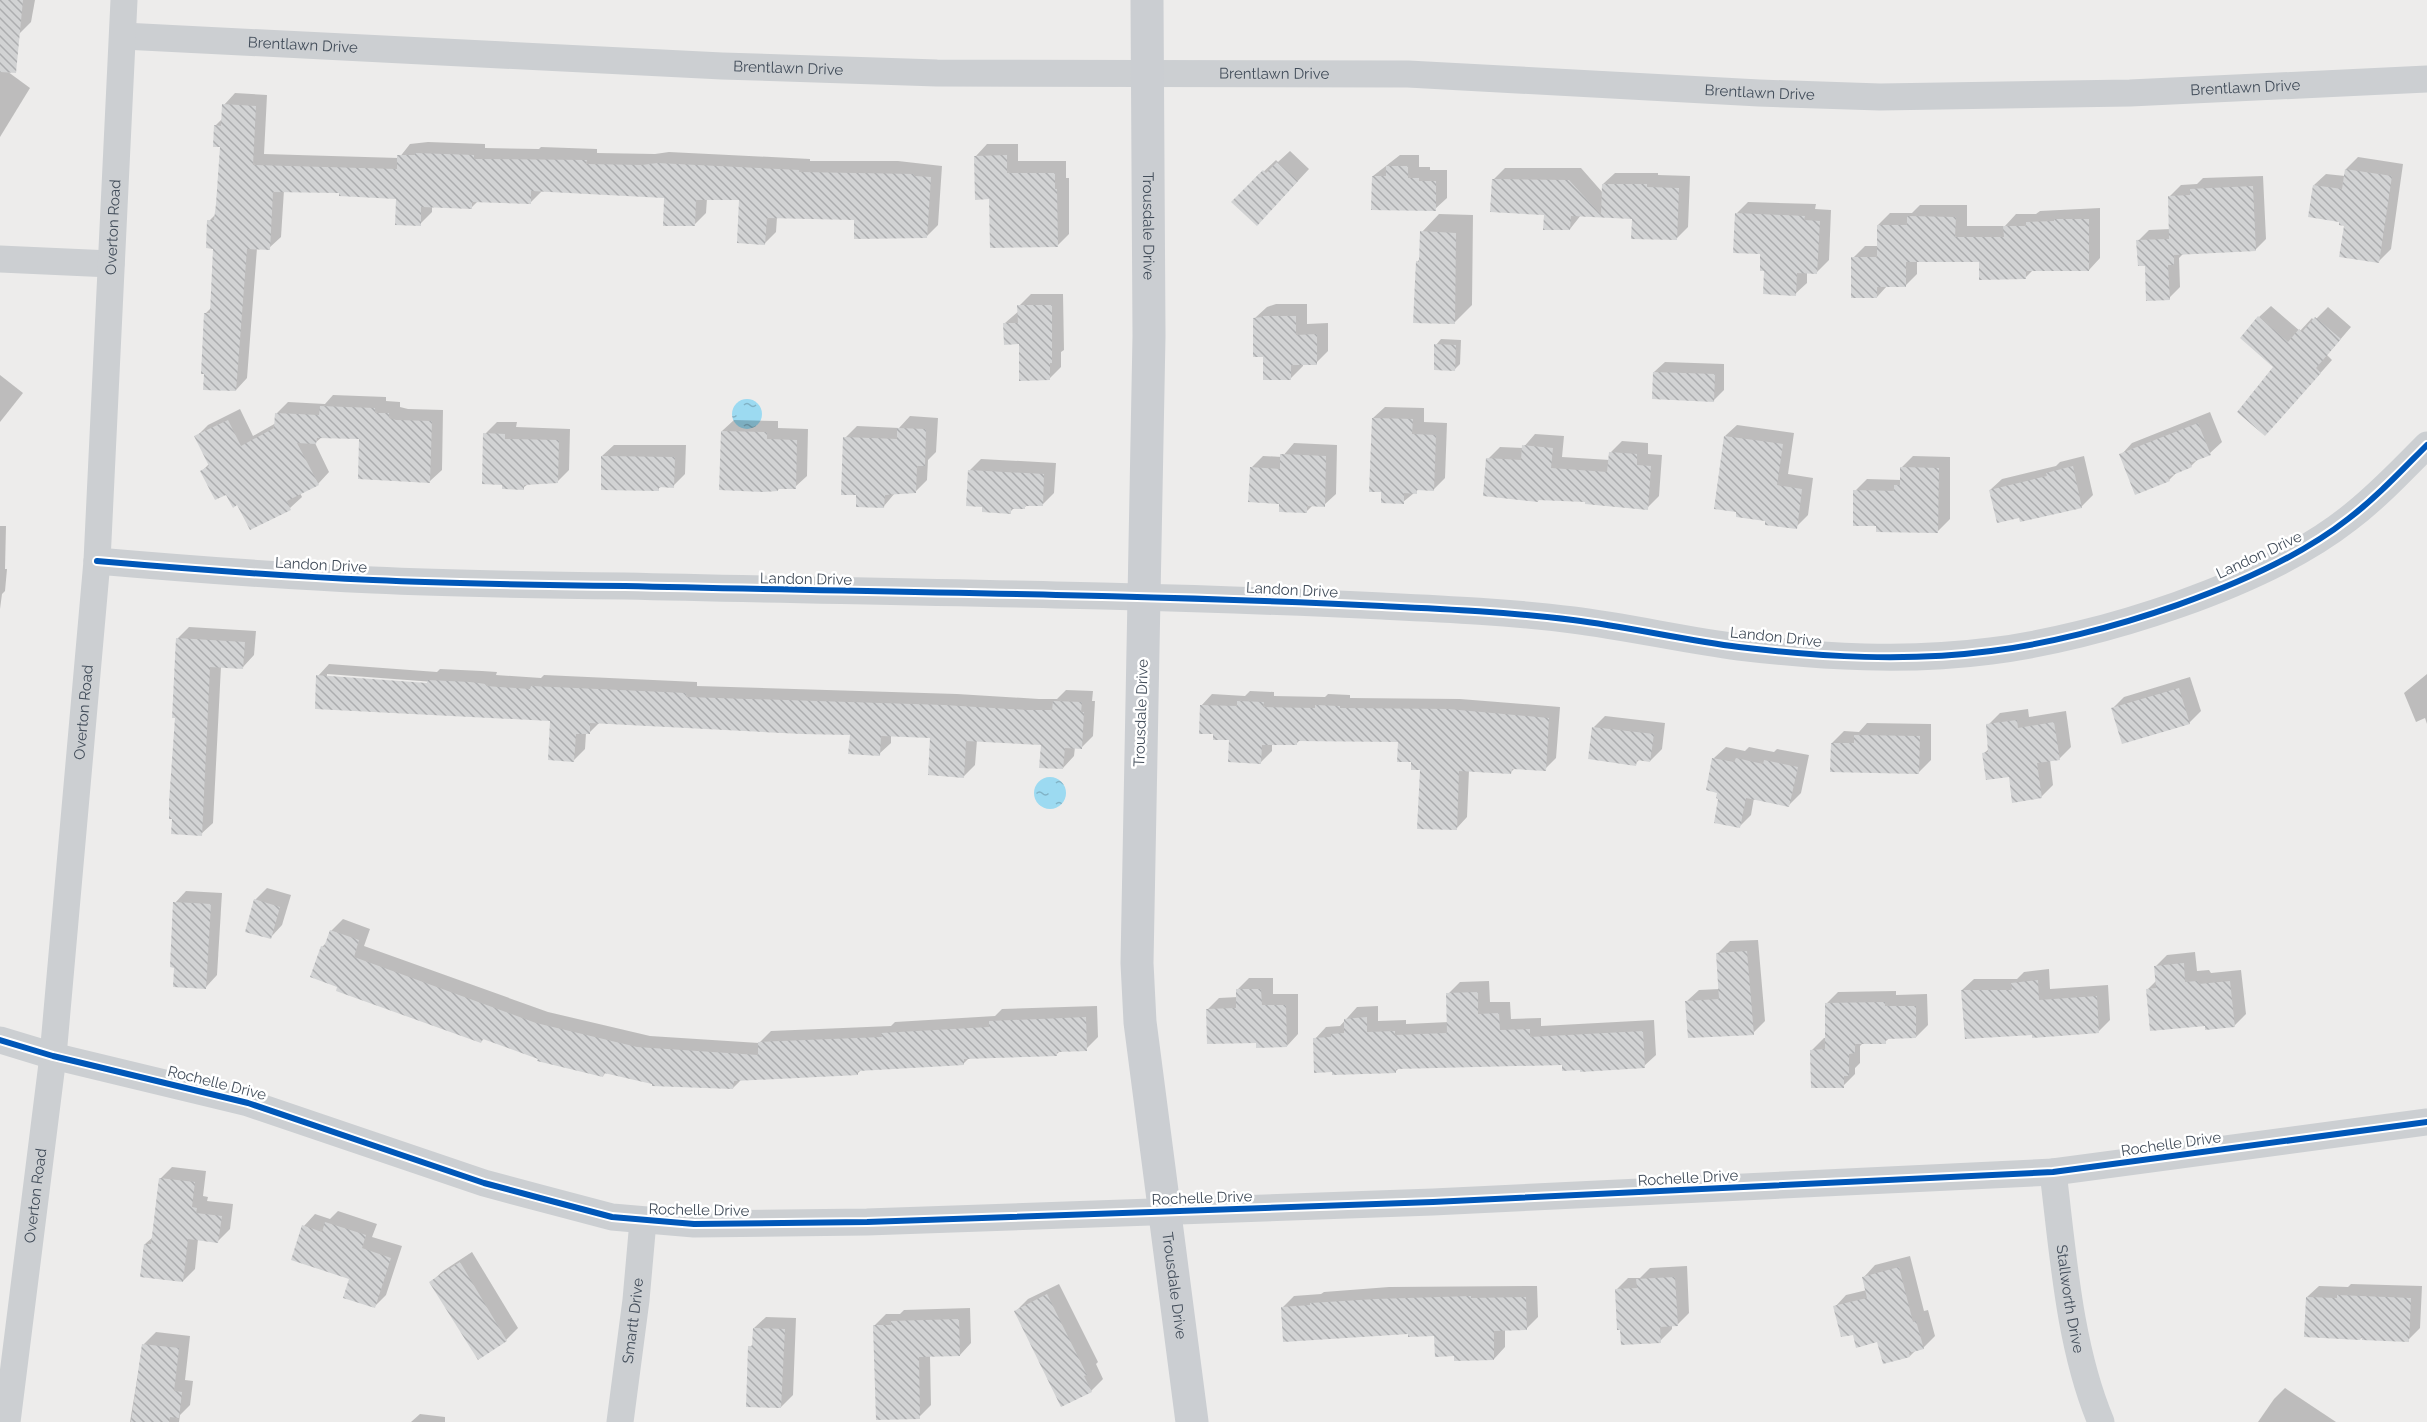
<svg xmlns="http://www.w3.org/2000/svg" width="2427" height="1422" viewBox="0 0 2427 1422" font-family="Raleway,sans-serif">
<defs>
<pattern id="water-ripples" width="26" height="14" patternUnits="userSpaceOnUse" patternTransform="scale(1.5)"><rect width="26" height="14" fill="#9cdaf1"/><path d="M2 4q2-2 4 0t4 0M15 11q2-2 4 0t4 0" fill="none" stroke="#81b3c6"/></pattern>
<pattern id="building-back-hatch" width="6" height="6" patternUnits="userSpaceOnUse" patternTransform="scale(1.5)"><rect width="6" height="6" fill="#d2d3d4"/><path d="M-1 5l2 2M0 0l6 6M5-1l2 2" fill="none" stroke="#acadaf"/></pattern>
</defs>
<rect width="100%" height="100%" fill="#edeceb"/>
<g fill="url(#water-ripples)">
<circle cx="747" cy="414" r="15"/>
<circle cx="1050" cy="793" r="16"/>
</g>
<g fill="#0003" fill-rule="evenodd">
<path d="M0 0H35L31 22 19 34 0 32Z"/>
<path d="M0 66 30 88 0 137Z"/>
<path d="M235 93 267 95 264 154 399 158 410 144 428 142 485 144V148L539 149 541 147 597 149V153L655 154 669 152 810 159V161H898L942 166 938 225 926 237 856 219 777 217 776 232 765 243 741 198H707L706 213 694 225 665 196 542 191 530 203 478 201 471 208 432 206V212L420 224 397 198 341 192 284 190 281 237 269 248H257L247 378 236 390 205 314 211 308 214 248 209 221 217 213 221 146 215 126 223 118 224 105Z"/>
<path d="M987 144H1018V161H1066V178H1069V234L1057 246 991 198 976 156Z"/>
<path d="M1290 151 1309 169 1269 212 1233 202 1259 174 1260 175 1276 160 1278 162Z"/>
<path d="M1400 155H1419V167H1430V170H1447V198L1435 209 1373 176Z"/>
<path d="M2358 157 2403 164 2391 249 2379 261 2314 185 2326 174 2345 176 2346 169Z"/>
<path d="M1505 168H1581L1603 193V184L1615 173H1658V175L1690 176 1688 227 1676 239 1634 218 1581 215 1570 229 1493 180Z"/>
<path d="M2263 176 2266 239 2255 250 2184 253 2179 258 2180 287 2169 298 2146 264 2138 241 2149 230 2171 229 2170 196 2181 185 2197 184 2203 178Z"/>
<path d="M1748 202 1816 204 1815 209 1831 210 1829 260 1817 272H1807V283L1795 294 1766 270 1762 253 1736 214Z"/>
<path d="M1920 205H1967V226H2005L2016 214H2036L2040 211 2100 208V258L2089 270H2033L2025 278 1981 261 1917 260V274L1905 286H1887L1877 297 1853 258 1865 246H1878V225L1890 213H1912Z"/>
<path d="M1439 214 1473 215 1472 305 1454 323 1417 262 1421 258 1422 232Z"/>
<path d="M1031 294H1063L1064 350 1061 352V367L1049 379 1005 323 1019 311V306Z"/>
<path d="M1276 304H1307V324L1328 323V351L1316 363H1303V366L1291 378 1264 356 1255 318 1267 307Z"/>
<path d="M2271 306 2300 331 2312 318 2314 321 2328 307 2351 327 2327 355 2332 360 2277 422 2276 366 2259 317Z"/>
<path d="M1441 339 1461 340 1460 364 1455 369 1436 345Z"/>
<path d="M1665 362 1724 364V390L1714 400 1654 372Z"/>
<path d="M0 375 23 393 0 422Z"/>
<path d="M333 395 386 397V401L400 402V407L408 409 443 410 442 470 430 481 361 437H322L315 443 329 472 318 484 300 493 302 497 290 508 238 503 202 471 210 463 196 437 208 425 240 409 253 436 276 423V414L288 402 325 404Z"/>
<path d="M1385 407 1424 408V422L1447 423 1445 478 1434 489H1419L1403 502 1383 491 1373 418Z"/>
<path d="M2210 412 2222 442 2210 453 2200 457 2191 466 2178 471 2169 480 2136 493 2121 455 2132 443Z"/>
<path d="M910 416 938 418 936 452 928 460 927 480 915 492 895 493 884 506 858 494 845 438 857 426 899 428Z"/>
<path d="M734 420 778 421V428L808 429 807 476 795 487H780L778 490 722 431Z"/>
<path d="M497 422H517L516 427 570 429 569 470 557 482 528 484 523 488 485 434Z"/>
<path d="M1737 425 1794 433 1788 474 1813 478 1808 515 1796 527 1725 436Z"/>
<path d="M1535 434 1564 436 1562 457 1610 460V453L1622 441 1648 443V454L1662 455 1659 496 1647 508 1587 501 1540 498 1538 501 1488 459 1500 447 1523 448Z"/>
<path d="M1294 443 1337 445 1336 494 1324 505H1313L1306 512 1281 503 1251 468 1263 456 1282 457Z"/>
<path d="M614 445H686L685 474 673 486H662L658 489 602 456Z"/>
<path d="M1913 456 1950 457V519L1938 531 1878 525 1855 491 1867 479 1901 480V468Z"/>
<path d="M2084 456 2093 495 2082 506 2020 516 1990 490 2002 479 2056 466 2060 462Z"/>
<path d="M981 459 1056 463 1054 493 1042 505 1028 504 1024 508 1015 507 1010 512 969 471Z"/>
<path d="M0 526H6L5 569H7L5 591 2 594 0 609Z"/>
<path d="M189 627 256 631 254 655 243 667 221 666 213 823 201 834 177 717V639Z"/>
<path d="M329 664 437 672 440 669 482 671 497 672 496 675 541 678 544 675 697 682V686L957 694 1039 699H1057L1066 690 1093 691 1092 701H1095L1093 736 1082 747H1075L1074 756 1063 768 1043 744 977 740 975 765 964 776 932 737 891 735V743L879 754 851 733 600 722 589 733H586L585 749 574 760 552 720 318 676ZM327 674 434 682V685L327 677Z"/>
<path d="M2427 674V724L2425 718 2416 722 2404 693Z"/>
<path d="M2190 677 2201 711 2189 723 2113 708 2124 697Z"/>
<path d="M1250 691 1274 692V696L1325 697 1328 694 1350 695V698L1460 699 1560 707 1556 758 1545 769 1516 767 1511 772 1469 770 1467 817 1456 829 1422 769 1413 761 1399 740 1301 739 1297 743H1272V751L1261 762 1231 739 1215 733 1201 706 1212 694 1245 696Z"/>
<path d="M2028 709 2029 717 2066 711 2071 747 2059 759 2050 760 2053 785 2041 797 1983 754 1990 748 1988 725 2000 713Z"/>
<path d="M1605 716 1665 723 1662 749 1650 761 1640 759 1635 764 1594 727Z"/>
<path d="M1867 723 1931 724V760L1919 772 1832 743 1844 731 1859 732Z"/>
<path d="M1726 747 1745 751 1749 747 1774 752 1777 749 1809 755 1801 793 1789 805 1754 798 1751 815 1739 827 1720 798 1714 758Z"/>
<path d="M267 888 291 895 282 925 271 937 255 900Z"/>
<path d="M186 891 222 893 217 975 206 987 175 903Z"/>
<path d="M343 919 370 929 364 946 548 1012 650 1036 759 1043 771 1031 891 1026 895 1022 995 1016 1002 1009 1097 1006 1098 1037 1086 1049 1061 1050 1057 1054 970 1057 964 1063 862 1069 857 1074 742 1079 733 1088 654 1085V1083L606 1072 603 1076 539 1058 485 1038 481 1041 339 986 322 947 327 942 331 931Z"/>
<path d="M1758 940 1765 1021 1753 1033 1687 1001 1699 990 1720 989 1718 953 1730 941Z"/>
<path d="M2195 952 2197 971 2209 970 2211 973 2241 970 2246 1014 2234 1026 2206 1025 2147 990 2157 980 2155 967 2167 955Z"/>
<path d="M2049 969 2050 989 2108 985 2110 1020 2099 1031 2033 1033 1962 990 1974 979H2017L2024 972Z"/>
<path d="M1249 978H1273V994H1298V1034L1287 1046 1257 1041 1208 1009 1219 998 1238 997 1237 990Z"/>
<path d="M1489 981 1490 1002H1510L1511 1019 1541 1018V1026L1654 1020 1656 1055 1644 1066 1563 1064 1400 1067 1396 1071 1315 1039 1326 1027 1340 1026 1357 1007 1378 1006V1021L1406 1020V1024L1449 1022 1448 994 1460 982Z"/>
<path d="M1896 991V995L1927 994 1928 1025 1916 1037H1890L1885 1042H1864L1860 1046V1063L1855 1068V1074L1843 1086 1812 1050 1824 1038H1827L1826 1004 1838 992Z"/>
<path d="M172 1167 206 1171 203 1196 208 1197 207 1201 233 1204 230 1229 218 1241 198 1239 195 1269 183 1281 145 1244 153 1237 160 1179Z"/>
<path d="M338 1211 377 1224 372 1237 402 1246 386 1295 374 1307 304 1226 315 1214 330 1219Z"/>
<path d="M472 1252 518 1328 506 1340 431 1282 443 1271Z"/>
<path d="M1910 1256 1924 1311 1928 1310 1935 1336 1923 1348 1916 1350 1910 1356 1879 1341 1854 1333 1835 1307 1846 1295 1867 1290 1864 1277 1875 1265Z"/>
<path d="M1687 1266 1689 1313 1677 1325H1672V1329L1660 1341 1616 1290 1628 1278H1640L1650 1268Z"/>
<path d="M1059 1284 1098 1362 1096 1364 1103 1379 1091 1391 1016 1311 1028 1299Z"/>
<path d="M2351 1284 2422 1286 2420 1328 2408 1340 2305 1336 2307 1297 2319 1286 2348 1287Z"/>
<path d="M1537 1286 1538 1317 1526 1329H1505V1347L1494 1359 1455 1355 1436 1335 1409 1332 1282 1308 1294 1296 1321 1294 1324 1292 1389 1287Z"/>
<path d="M970 1308 971 1343 960 1355 930 1356 931 1405 919 1417 874 1326 886 1314H900L904 1310Z"/>
<path d="M766 1317 796 1318 793 1395 781 1407 750 1347 754 1343V1328Z"/>
<path d="M156 1332 190 1336 185 1380 193 1381 190 1405 180 1415 179 1422H130L138 1374 141 1371 144 1344Z"/>
<path d="M2285 1388 2336 1422H2258L2274 1399Z"/>
<path d="M420 1414 445 1417V1422H411Z"/>
</g>
<g fill="url(#building-back-hatch)">
<path d="M0 0H23L16 73 0 72Z"/>
<path d="M222 104 256 106 253 165 397 169V155H415V153L474 155V159L587 160 586 164 642 165 657 163 800 170 799 172 914 174V176L931 177 927 238 854 239V220L767 218 765 245 737 243 739 200H696L695 226H663L664 198 531 191V204L472 202V209L421 207V226L395 225 396 199 339 196V193L273 192 270 250 247 249 236 391 203 390 204 374H201L204 313H210L213 249 206 248 207 220H214L216 204 220 147H213L214 125 221 126Z"/>
<path d="M1007 155V173H1055V189H1057L1058 247 990 248 989 199 975 200 974 156Z"/>
<path d="M1277 162 1298 181 1257 226 1231 202 1263 170 1266 173Z"/>
<path d="M1386 166H1408V178H1419V181H1436V211L1371 210 1372 176H1386Z"/>
<path d="M2345 169 2392 176 2379 263 2339 257 2344 226 2339 225V222L2308 217 2313 185 2342 189Z"/>
<path d="M1492 179 1569 180 1601 215 1602 184H1647V187L1679 188 1677 240 1631 239 1632 219 1571 216 1570 230H1543L1544 215 1490 212Z"/>
<path d="M2253 186 2256 251 2174 255V265H2168L2170 300 2146 301 2145 266H2138L2136 240 2169 239 2168 196 2190 195V189Z"/>
<path d="M1735 213 1805 216 1804 220 1820 221 1817 274 1797 273 1796 296 1763 294 1764 271H1760V254L1733 253Z"/>
<path d="M1907 216 1956 217 1955 237H2004L2003 226H2026V222L2054 221V219H2089V271H2026V279L1979 280V262H1906V287H1877V298H1851V257H1877V225H1907Z"/>
<path d="M1420 231 1456 233 1455 324 1413 323 1416 261 1419 262Z"/>
<path d="M1017 305H1052V363H1050V380L1019 381V344L1004 345 1003 323H1018Z"/>
<path d="M1263 316H1296V335L1317 334V365H1291V380H1263V357H1253V318L1263 317Z"/>
<path d="M2258 316 2288 342 2299 329 2302 332 2315 317 2341 339 2316 368 2321 373 2265 436 2237 412 2273 367 2240 338Z"/>
<path d="M1434 344 1456 345 1455 371 1434 370Z"/>
<path d="M1653 372 1715 374 1714 402 1652 399Z"/>
<path d="M320 406 375 408V413H389V418L396 420 432 421 430 483 358 479 359 439 317 438 316 444 297 443 319 485 287 501 291 510 250 530 237 505 233 508 226 495 215 500 200 471 209 466 194 436 228 420 241 446 274 428 275 413 319 415Z"/>
<path d="M1372 418 1413 419 1412 434 1436 435 1434 491 1417 490V494L1404 493V504L1381 503V492H1369Z"/>
<path d="M2198 423 2211 455 2190 463 2192 467 2168 477 2170 481 2135 495 2119 454Z"/>
<path d="M897 428 926 429 925 466H917L916 493 885 495 884 508 856 507V495H841L843 437 897 439Z"/>
<path d="M721 431 767 432V439L797 440 796 489H778V491L763 492 719 490Z"/>
<path d="M483 433 505 434V439L559 440 558 483 524 485V490L502 489V485L482 484Z"/>
<path d="M1724 436 1783 444 1777 485 1802 489 1797 529 1765 525V521L1736 517V512L1714 509Z"/>
<path d="M1522 445 1553 448 1551 468 1607 472 1609 452 1637 454V465L1651 466 1648 510 1585 504V502L1538 500V502L1483 496 1486 458 1521 460Z"/>
<path d="M1280 454 1326 456 1325 507 1307 506V513L1279 512V504L1248 502 1250 467 1280 469Z"/>
<path d="M601 456 675 457 674 488 659 487V491L601 490Z"/>
<path d="M2073 466 2082 508 2020 522 2019 518 1997 523 1989 490 2047 476 2046 473Z"/>
<path d="M1900 467 1939 468 1938 533 1876 532V526H1853V490L1894 491V485H1900Z"/>
<path d="M968 470 1044 474 1043 506H1025V509H1011V514L982 512V507L966 506Z"/>
<path d="M176 638 245 642 243 669 210 667 202 836 171 834 172 819H169V802L175 718H172Z"/>
<path d="M316 675 427 683V680L470 682 486 684V686L530 689 531 686 686 693V697L944 705 1027 710H1052L1053 701 1082 702 1081 712H1084L1082 749 1065 748 1063 769 1039 768 1041 745 966 741 964 778 928 775 930 738 881 736 880 756 848 754 850 735 802 734 590 723V734H576L574 762 548 760 550 721 315 709Z"/>
<path d="M2179 688 2190 724 2122 744 2111 708Z"/>
<path d="M1237 701 1264 702 1263 707 1315 708V705L1340 706V708L1448 709 1549 718 1546 771 1512 769 1511 774 1459 771 1457 830 1417 829 1420 770H1411V762H1397L1398 742 1297 741V745H1262L1261 764 1228 762 1229 740H1213V734H1199L1200 705 1237 706Z"/>
<path d="M2017 720 2018 728 2054 722 2060 760 2037 763 2042 798 2012 803 2009 777 1986 780 1982 753 1988 752 1986 724Z"/>
<path d="M1592 727 1654 734 1650 762 1637 760 1636 766 1588 759Z"/>
<path d="M1854 735 1920 736 1919 774 1830 772 1831 743H1854Z"/>
<path d="M1712 758 1734 762 1736 758 1763 764 1764 760 1798 767 1789 807 1746 798 1740 828 1714 823 1718 799 1716 798 1717 793 1706 790Z"/>
<path d="M254 899 280 907 271 939 245 932Z"/>
<path d="M173 902 211 904 206 989 173 987 174 968 170 967Z"/>
<path d="M330 930 359 940 354 957 536 1023 637 1047 758 1055V1042L882 1037 881 1033 989 1027V1021L1086 1017 1087 1051 1057 1052V1056L964 1059V1065L858 1071V1075L734 1081 733 1089 652 1086V1084L604 1073 603 1077 537 1061 538 1059 483 1039 481 1043 336 991 337 987 310 977 321 946 324 947Z"/>
<path d="M1747 951 1754 1035 1688 1038 1685 1001 1719 999 1716 953Z"/>
<path d="M2184 963 2185 982 2197 981 2199 984 2230 981 2235 1027 2205 1030V1026L2150 1031 2146 989 2156 988 2154 966Z"/>
<path d="M2038 980 2039 1000 2097 996 2099 1033 2032 1038V1035L1965 1039 1961 990H2012L2011 983Z"/>
<path d="M1236 989H1261L1262 1005H1286L1287 1047 1256 1048V1043L1207 1044 1206 1009 1236 1008Z"/>
<path d="M1478 992V1014L1499 1013 1500 1030 1530 1029V1037L1643 1031 1645 1068 1580 1072V1070L1562 1071V1065L1396 1069V1073L1332 1075V1072L1314 1073 1313 1038 1331 1037V1034L1344 1033V1019L1367 1017V1032L1395 1031V1035L1447 1033 1446 993Z"/>
<path d="M1885 1002V1006H1916V1038L1886 1039V1044H1855V1053L1849 1054V1076H1844V1088H1811L1810 1050 1825 1049V1003Z"/>
<path d="M159 1178 195 1182 192 1207 197 1208 196 1213 222 1216 218 1243 188 1239 183 1282 140 1277 144 1244H151Z"/>
<path d="M325 1222 366 1235 362 1248 391 1258 375 1308 343 1298 349 1279 291 1260 302 1225 322 1232Z"/>
<path d="M460 1262 507 1341 478 1360 429 1282Z"/>
<path d="M1899 1267 1913 1322 1916 1321 1924 1349 1909 1353 1910 1357 1883 1364 1877 1342 1856 1348 1853 1335 1841 1337 1833 1306 1867 1298 1862 1277Z"/>
<path d="M1675 1277 1678 1326 1660 1327 1661 1343 1621 1345 1620 1330H1617L1615 1289 1637 1288 1636 1279Z"/>
<path d="M1047 1294 1087 1375 1084 1376 1092 1392 1061 1407 1014 1311Z"/>
<path d="M2337 1295 2411 1298 2409 1342 2362 1340V1336L2360 1340 2304 1337 2306 1297 2337 1298Z"/>
<path d="M1471 1296V1298L1526 1297 1527 1330 1494 1331V1360L1454 1361V1356L1435 1357 1434 1336 1408 1337V1334L1283 1342 1281 1307 1310 1305V1303L1376 1299Z"/>
<path d="M959 1319 960 1356 919 1357 920 1419 876 1420 873 1325H891V1321Z"/>
<path d="M753 1328 785 1329 781 1408 746 1407 748 1346H752Z"/>
<path d="M142 1344 179 1348 174 1391 182 1392 179 1418 170 1417 169 1422H131Z"/>
</g>
<g fill="none" stroke-linecap="round" stroke-linejoin="round">
<g stroke="#cccfd2" stroke-width="27">
<path id="s1" d="M123 36 722 66 937 73 1408 74 1759 93 1880 97 2130 93 2427 79"/>
<path d="M0 259 111 264"/>
<path d="M97 561C189 569 281 576 373 580 457 584 541 585 625 586 877 592 1130 594 1382 606 1445 609 1510 612 1573 620 1629 627 1684 640 1739 647 1822 657 1907 662 1991 651 2097 638 2264 585 2348 519 2377 497 2402 470 2427 445"/>
<path d="M0 1040 53 1056 248 1103 484 1183 540 1198 612 1217 694 1224 867 1222 1433 1202 2053 1172 2427 1122"/>
<path id="s2" d="M2053 1172C2063 1253 2069 1346 2101 1422"/>
<path id="s3" d="M7 1422 53 1056 97 561 124 0"/>
<path id="s4" d="M620 1422 636 1300 643 1221"/>
</g>
<path stroke="#cbced2" stroke-width="33" id="s5" d="M1147 0 1149 336 1137 963 1140 1022 1192 1422"/>
<g stroke="#fff" stroke-width="10">
<g id="cycleway">
<path d="M97 561C189 569 281 576 373 580 457 584 541 585 625 586 877 592 1130 594 1382 606 1445 609 1510 612 1573 620 1629 627 1684 640 1739 647 1822 657 1907 662 1991 651 2097 638 2264 585 2348 519 2377 497 2402 470 2427 445"/>
<path d="M0 1040 53 1056 248 1103 484 1183 540 1198 612 1217 694 1224 867 1222 1433 1202 2053 1172 2427 1122"/>
</g>
</g>
<use href="#cycleway" stroke="#0057b8" stroke-width="6"/>
</g>
<g text-anchor="middle" dominant-baseline="central" stroke-width="5" stroke-linejoin="round" paint-order="stroke">
<g font-size="15" fill="#424d5a" stroke="#fff">
<text stroke="none"><textPath href="#s1" startOffset="180">Brentlawn Drive</textPath></text>
<text stroke="none"><textPath href="#s1" startOffset="666">Brentlawn Drive</textPath></text>
<text stroke="none"><textPath href="#s1" startOffset="1152">Brentlawn Drive</textPath></text>
<text stroke="none"><textPath href="#s1" startOffset="2124">Brentlawn Drive</textPath></text>
<text stroke="none"><textPath href="#s1" startOffset="1638">Brentlawn Drive</textPath></text>
<text stroke="none"><textPath href="#s3" startOffset="1200">Overton Road</textPath></text>
<text stroke="none"><textPath href="#s5" startOffset="226">Trousdale Drive</textPath></text>
<text transform="translate(2259 555) rotate(-25)">Landon Drive</text>
<text transform="translate(321 565) rotate(3)">Landon Drive</text>
<text transform="translate(806 579) rotate(1)">Landon Drive</text>
<text transform="translate(1292 590) rotate(3)">Landon Drive</text>
<text transform="translate(1776 637) rotate(6)">Landon Drive</text>
<text stroke="none"><textPath href="#s3" startOffset="714">Overton Road</textPath></text>
<text transform="translate(1141 713) rotate(-88)">Trousdale Drive</text>
<text transform="translate(217 1083) rotate(14)">Rochelle Drive</text>
<text transform="translate(2171 1144) rotate(-8)">Rochelle Drive</text>
<text transform="translate(1688 1178) rotate(-3)">Rochelle Drive</text>
<text stroke="none"><textPath href="#s3" startOffset="228">Overton Road</textPath></text>
<text transform="translate(1202 1198) rotate(-2)">Rochelle Drive</text>
<text transform="translate(699 1210) rotate(1)">Rochelle Drive</text>
<text stroke="none"><textPath href="#s5" startOffset="1288">Trousdale Drive</textPath></text>
<text stroke="none"><textPath href="#s2" startOffset="128">Stallworth Drive</textPath></text>
<text stroke="none"><textPath href="#s4" startOffset="102">Smartt Drive</textPath></text>
</g>
</g>
</svg>
